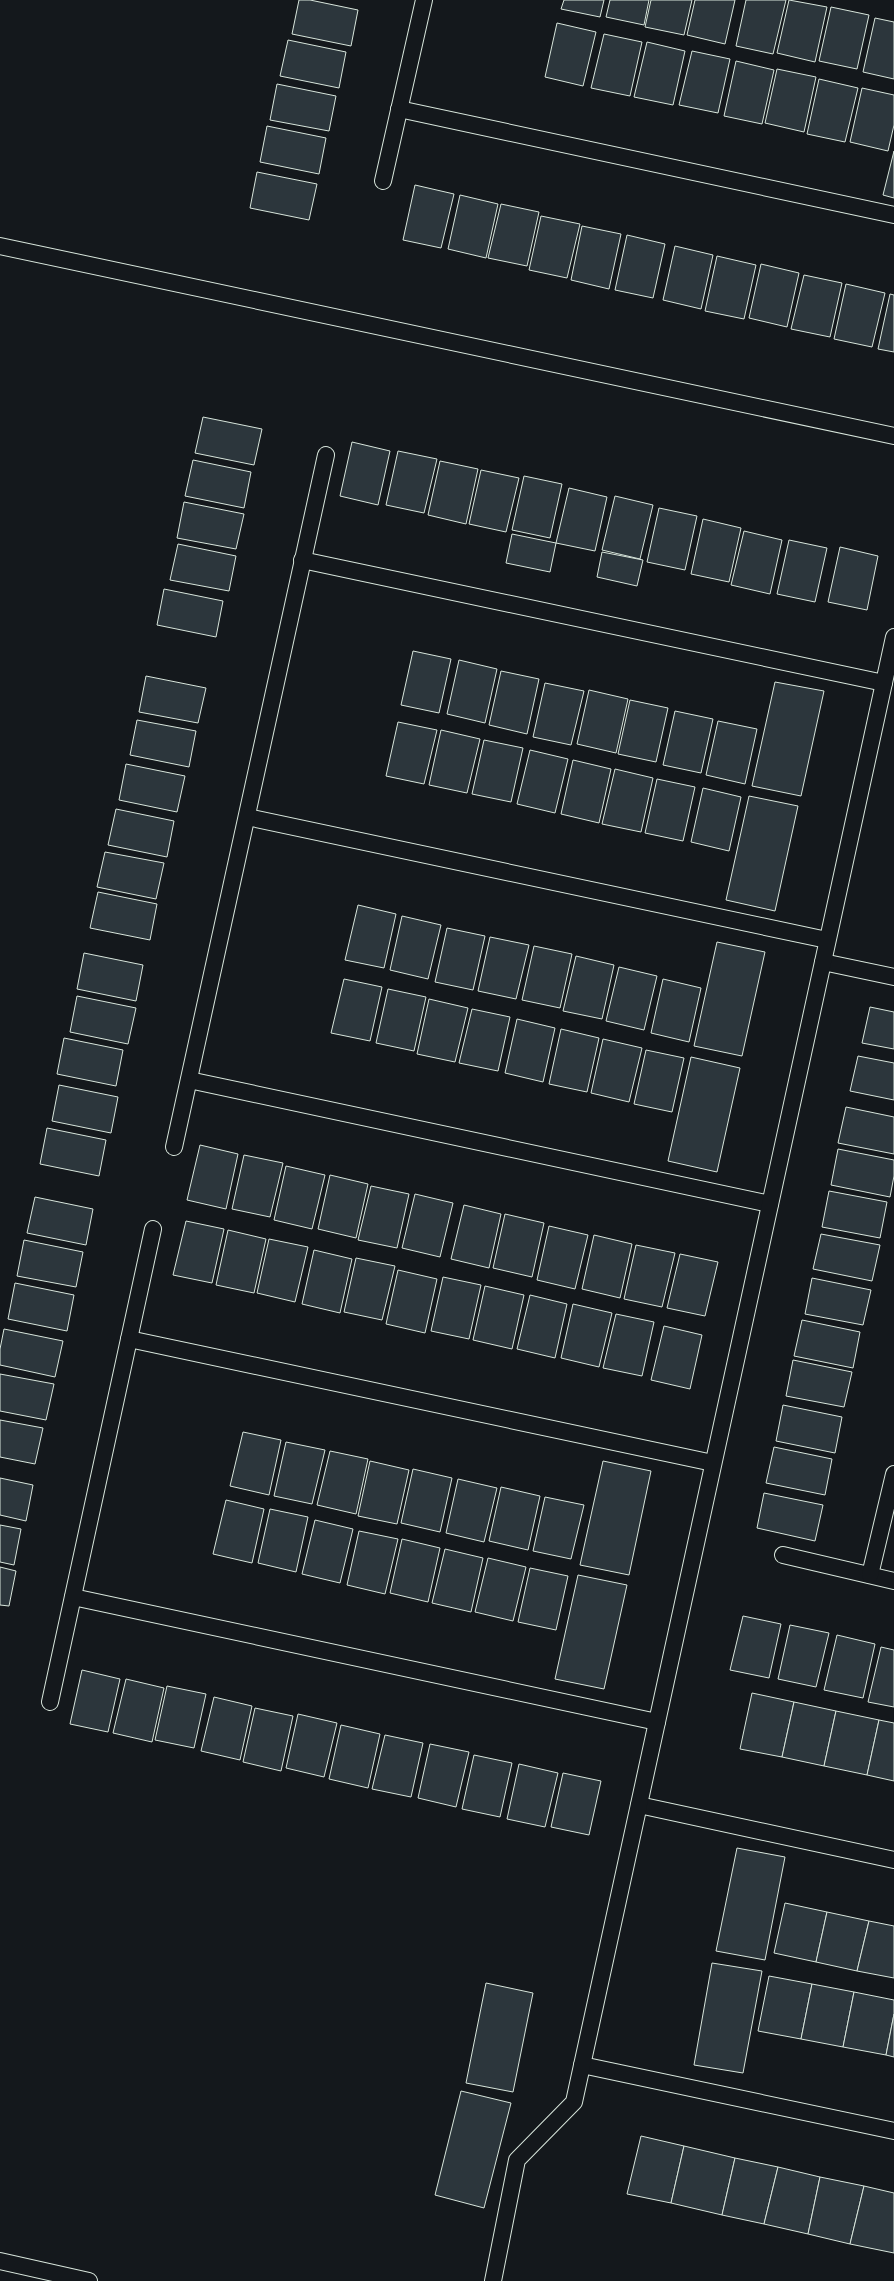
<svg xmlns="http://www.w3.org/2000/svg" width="894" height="2281" viewBox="0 0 894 2281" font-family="Poppins,sans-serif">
<rect width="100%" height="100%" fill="#14181c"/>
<g fill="#2c363c" stroke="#d8e6dc">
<path d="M299 0H310L358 10 351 46 292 34Z"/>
<path d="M564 0H604L600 17 561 9Z"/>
<path d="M610 0H649L644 25 606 17Z"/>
<path d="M651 0H692L684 35 645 27Z"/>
<path d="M695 0H735L725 44 687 35Z"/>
<path d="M746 0H786L773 54 736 46Z"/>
<path d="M789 0 827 7 815 62 777 53Z"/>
<path d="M831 7 869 15 857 69 819 61Z"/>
<path d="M875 18 894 22V79L863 72Z"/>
<path d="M557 23 596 32 583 86 545 77Z"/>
<path d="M604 34 642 42 630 96 591 88Z"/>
<path d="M288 40 346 52 339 88 280 76Z"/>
<path d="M647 42 685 51 673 105 634 97Z"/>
<path d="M692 51 730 59 718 113 679 105Z"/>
<path d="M736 61 774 70 762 124 724 116Z"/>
<path d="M777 69 816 77 804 132 765 123Z"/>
<path d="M819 79 858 88 845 142 807 134Z"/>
<path d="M277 84 336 96 329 131 270 120Z"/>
<path d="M862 88 894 95V125L888 151 850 142Z"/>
<path d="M267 126 326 138 319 174 260 162Z"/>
<path d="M894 151V198L883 195Z"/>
<path d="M257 172 317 184 309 220 250 208Z"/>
<path d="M415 185 454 194 441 248 403 240Z"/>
<path d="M460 195 498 204 486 258 448 249Z"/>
<path d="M501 204 539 212 527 266 488 258Z"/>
<path d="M541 216 580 224 567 278 529 270Z"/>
<path d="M582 226 621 234 609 289 571 280Z"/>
<path d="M627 235 665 244 653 298 615 290Z"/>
<path d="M675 246 713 255 701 309 663 300Z"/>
<path d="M717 256 756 265 744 319 705 311Z"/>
<path d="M761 264 799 273 787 327 749 318Z"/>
<path d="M804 275 842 283 830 337 791 329Z"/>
<path d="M846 284 885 293 872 347 834 339Z"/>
<path d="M890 294 894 295V352L878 349Z"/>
<path d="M203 417 262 429 254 465 195 453Z"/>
<path d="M352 442 390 451 378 505 340 496Z"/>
<path d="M398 451 437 459 424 513 386 505Z"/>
<path d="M193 460 251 472 244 508 185 496Z"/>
<path d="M440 461 478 469 466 524 428 515Z"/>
<path d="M481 470 519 478 506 532 469 524Z"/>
<path d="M524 476 562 484 550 538 512 530Z"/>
<path d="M569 488 607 497 595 551 556 543Z"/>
<path d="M615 496 653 505 640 559 602 550Z"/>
<path d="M184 502 244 514 236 549 177 538Z"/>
<path d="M659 508 697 516 685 570 647 562Z"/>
<path d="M703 519 741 528 729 582 691 574Z"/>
<path d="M744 531 782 540 770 594 731 585Z"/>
<path d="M512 534 556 543 550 572 506 563Z"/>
<path d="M789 540 827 548 815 602 777 594Z"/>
<path d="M178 544 236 556 229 591 170 580Z"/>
<path d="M840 547 878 556 867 610 828 602Z"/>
<path d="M602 552 643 560 637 586 597 577Z"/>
<path d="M164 589 223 601 216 637 157 625Z"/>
<path d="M413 651 451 659 439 713 401 705Z"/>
<path d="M459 660 497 669 485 723 447 714Z"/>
<path d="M501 671 539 679 527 734 489 725Z"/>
<path d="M146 676 206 688 198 723 139 712Z"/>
<path d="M775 682 824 691 801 796 752 786Z"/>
<path d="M545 683 584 691 571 745 533 737Z"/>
<path d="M589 690 628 699 616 753 577 744Z"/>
<path d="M630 700 668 708 656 762 618 754Z"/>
<path d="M675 711 713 719 701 773 663 765Z"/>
<path d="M137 720 196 731 189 767 130 755Z"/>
<path d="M718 721 757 729 745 784 706 775Z"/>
<path d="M398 722 437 730 424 784 386 776Z"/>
<path d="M441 730 480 739 467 793 429 785Z"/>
<path d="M484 740 523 748 511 802 472 794Z"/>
<path d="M530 750 568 759 555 813 517 804Z"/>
<path d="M573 760 611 769 599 823 561 814Z"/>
<path d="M126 764 185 776 177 812 119 800Z"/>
<path d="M615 769 653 778 641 832 602 824Z"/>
<path d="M657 779 695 787 683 841 645 833Z"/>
<path d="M703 788 741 797 729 851 691 842Z"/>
<path d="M749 796 798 806 775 911 726 900Z"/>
<path d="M116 809 174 821 167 857 108 845Z"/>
<path d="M105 852 164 863 156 899 97 887Z"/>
<path d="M98 892 157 904 150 940 90 928Z"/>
<path d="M358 905 396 914 384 968 345 960Z"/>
<path d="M402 916 441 925 428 979 390 970Z"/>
<path d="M447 928 485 936 473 990 435 982Z"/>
<path d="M490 937 529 945 516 999 478 991Z"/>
<path d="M717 942 765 952 742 1056 694 1046Z"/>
<path d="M534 946 572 954 560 1008 522 1000Z"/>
<path d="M84 953 143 965 136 1001 77 989Z"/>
<path d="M576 956 614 965 602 1019 563 1011Z"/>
<path d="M619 967 657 976 644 1030 606 1021Z"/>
<path d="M344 979 382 987 370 1041 331 1033Z"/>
<path d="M663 979 701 988 689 1042 651 1033Z"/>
<path d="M388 989 426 997 414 1051 376 1043Z"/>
<path d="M77 996 136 1008 128 1044 70 1032Z"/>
<path d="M429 999 468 1008 455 1062 417 1054Z"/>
<path d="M870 1007 894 1012V1049L862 1043Z"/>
<path d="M472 1009 510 1017 498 1071 459 1063Z"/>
<path d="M517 1019 555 1028 543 1082 505 1073Z"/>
<path d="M561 1029 599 1038 587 1092 549 1084Z"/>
<path d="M64 1038 123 1050 116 1086 57 1074Z"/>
<path d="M603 1039 642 1048 629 1102 591 1093Z"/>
<path d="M646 1050 684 1058 672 1112 634 1104Z"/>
<path d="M858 1056 894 1063V1100L850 1091Z"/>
<path d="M691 1057 740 1068 717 1172 668 1161Z"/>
<path d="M59 1085 118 1097 111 1133 52 1121Z"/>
<path d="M846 1107 894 1117V1154L838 1143Z"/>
<path d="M47 1128 106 1140 99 1176 40 1164Z"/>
<path d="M200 1145 238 1154 226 1209 187 1200Z"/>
<path d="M838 1149 894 1160V1176L890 1197 831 1185Z"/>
<path d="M244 1155 283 1163 270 1217 232 1209Z"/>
<path d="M286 1166 325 1175 312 1229 274 1220Z"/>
<path d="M330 1175 368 1184 356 1238 318 1229Z"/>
<path d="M371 1186 409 1194 397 1248 358 1240Z"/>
<path d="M829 1191 887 1202 880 1238 822 1227Z"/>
<path d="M415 1194 453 1203 440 1257 402 1248Z"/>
<path d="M35 1197 93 1209 86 1245 27 1233Z"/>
<path d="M464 1205 501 1214 489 1268 451 1259Z"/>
<path d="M505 1214 544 1223 532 1277 493 1268Z"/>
<path d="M186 1221 224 1229 212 1283 173 1275Z"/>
<path d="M549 1226 588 1235 575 1289 537 1280Z"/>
<path d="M228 1230 266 1239 254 1293 216 1285Z"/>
<path d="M821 1234 880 1245 872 1281 813 1269Z"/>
<path d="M594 1235 632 1244 620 1298 582 1289Z"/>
<path d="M269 1239 308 1247 295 1302 257 1293Z"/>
<path d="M24 1240 83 1252 76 1287 17 1276Z"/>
<path d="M636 1245 675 1253 662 1307 624 1299Z"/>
<path d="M314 1250 352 1259 340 1313 302 1304Z"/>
<path d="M680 1254 718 1262 705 1316 667 1308Z"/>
<path d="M356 1258 395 1266 382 1320 344 1312Z"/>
<path d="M398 1270 437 1279 425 1333 386 1324Z"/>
<path d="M443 1277 481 1285 469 1339 431 1331Z"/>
<path d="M812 1278 871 1290 863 1325 805 1314Z"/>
<path d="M15 1283 74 1295 67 1331 8 1319Z"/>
<path d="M485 1286 524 1295 512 1349 473 1340Z"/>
<path d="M530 1295 567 1304 555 1358 517 1349Z"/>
<path d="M573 1304 612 1313 599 1367 561 1358Z"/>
<path d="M616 1314 654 1322 642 1376 603 1368Z"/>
<path d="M802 1320 860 1332 853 1368 794 1356Z"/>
<path d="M664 1326 702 1335 690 1389 651 1380Z"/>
<path d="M4 1329 63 1341 55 1377 0 1365V1349Z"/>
<path d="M793 1360 852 1372 844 1407 786 1396Z"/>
<path d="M0 1374 54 1384 46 1420 0 1411Z"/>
<path d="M783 1405 842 1417 835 1453 776 1441Z"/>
<path d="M0 1420 43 1428 35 1464 0 1457Z"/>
<path d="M243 1432 281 1440 269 1495 230 1486Z"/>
<path d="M286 1442 325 1450 312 1504 274 1496Z"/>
<path d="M774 1447 832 1459 825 1495 766 1483Z"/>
<path d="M330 1451 368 1459 356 1514 317 1505Z"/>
<path d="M370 1461 409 1470 397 1524 358 1516Z"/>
<path d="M603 1461 651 1471 629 1575 580 1565Z"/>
<path d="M413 1469 452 1478 440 1532 401 1523Z"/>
<path d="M0 1478 33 1485 26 1521 0 1515Z"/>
<path d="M458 1479 497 1488 484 1542 446 1533Z"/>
<path d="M501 1487 540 1496 528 1550 489 1541Z"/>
<path d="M764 1493 823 1505 815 1541 757 1528Z"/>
<path d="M545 1497 584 1505 571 1559 533 1551Z"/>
<path d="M226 1500 264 1509 252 1563 213 1554Z"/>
<path d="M270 1509 308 1517 296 1572 258 1563Z"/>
<path d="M315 1520 353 1529 340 1583 302 1574Z"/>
<path d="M0 1525 21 1529 14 1565 0 1562Z"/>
<path d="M359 1531 398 1539 385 1594 347 1585Z"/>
<path d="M402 1539 440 1548 428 1602 390 1593Z"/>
<path d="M445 1549 483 1558 471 1612 432 1603Z"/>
<path d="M488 1558 526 1567 513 1621 475 1612Z"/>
<path d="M0 1567 16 1571 9 1606 0 1605Z"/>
<path d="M530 1568 568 1576 556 1630 518 1622Z"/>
<path d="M578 1575 627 1585 604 1689 555 1679Z"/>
<path d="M743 1616 781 1624 769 1678 730 1670Z"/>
<path d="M790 1625 829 1633 816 1687 778 1679Z"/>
<path d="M837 1635 875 1644 863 1698 824 1690Z"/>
<path d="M881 1647 894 1650V1707L868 1702Z"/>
<path d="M82 1670 120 1679 108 1732 70 1724Z"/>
<path d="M126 1679 164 1688 152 1742 113 1733Z"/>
<path d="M167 1686 206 1694 194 1748 155 1740Z"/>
<path d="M752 1693 794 1702 782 1757 740 1749Z"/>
<path d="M214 1697 252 1706 240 1760 201 1751Z"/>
<path d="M794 1702 836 1711 824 1766 782 1757Z"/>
<path d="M255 1708 293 1716 281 1771 243 1762Z"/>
<path d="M836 1711 879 1720 867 1775 824 1766Z"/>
<path d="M298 1714 337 1723 324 1777 286 1768Z"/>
<path d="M879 1720 894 1723V1781L867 1775Z"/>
<path d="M341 1725 380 1734 368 1788 329 1779Z"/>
<path d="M385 1735 423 1743 411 1797 372 1789Z"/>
<path d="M430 1744 469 1752 456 1807 418 1798Z"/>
<path d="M474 1755 512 1763 500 1817 462 1809Z"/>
<path d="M519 1764 558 1773 545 1827 507 1819Z"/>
<path d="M563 1773 601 1781 589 1835 551 1827Z"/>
<path d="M737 1848 785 1857 765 1960 716 1951Z"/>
<path d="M785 1903 827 1912 816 1962 774 1953Z"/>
<path d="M827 1912 869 1921 857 1971 816 1962Z"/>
<path d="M869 1921 894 1926V1978L857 1971Z"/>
<path d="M712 1963 762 1971 743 2073 694 2065Z"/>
<path d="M769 1976 812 1984 801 2039 758 2031Z"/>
<path d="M486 1983 533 1993 513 2092 466 2083Z"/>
<path d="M812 1984 854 1992 843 2047 801 2039Z"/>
<path d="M854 1992 894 2000V2014L886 2055 843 2047Z"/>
<path d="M894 2014V2057L886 2055Z"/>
<path d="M461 2091 511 2103 484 2208 435 2195Z"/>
<path d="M641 2136 684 2146 671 2203 627 2194Z"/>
<path d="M684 2146 735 2158 722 2215 671 2203Z"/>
<path d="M735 2158 778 2167 764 2224 722 2215Z"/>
<path d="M778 2167 820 2177 808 2234 764 2224Z"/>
<path d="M820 2177 864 2186 850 2244 808 2234Z"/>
<path d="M864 2186 894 2193V2253L850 2244Z"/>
</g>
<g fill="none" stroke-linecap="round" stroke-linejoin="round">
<g stroke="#d8e6dc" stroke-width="18">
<g id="lane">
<path d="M399 109 894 215"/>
<path d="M383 181 424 0"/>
<path d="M0 246 894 436"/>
<path d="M302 560 884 683"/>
<path d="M247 817 827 940"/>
<path d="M823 962 894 977"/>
<path d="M189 1080 770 1204"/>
<path d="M174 1147 326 455"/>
<path d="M129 1339 713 1463"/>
<path d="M783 1555 894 1581"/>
<path d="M870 1575 894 1474"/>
<path d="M73 1597 657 1722"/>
<path d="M50 1702 153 1229"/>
<path d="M639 1805 894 1860"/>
<path d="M582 2065 894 2131"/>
<path d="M0 2261 89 2281"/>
<path d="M493 2281 517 2160 574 2102 894 637"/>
</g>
</g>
<use href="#lane" stroke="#14181c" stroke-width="16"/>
</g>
</svg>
